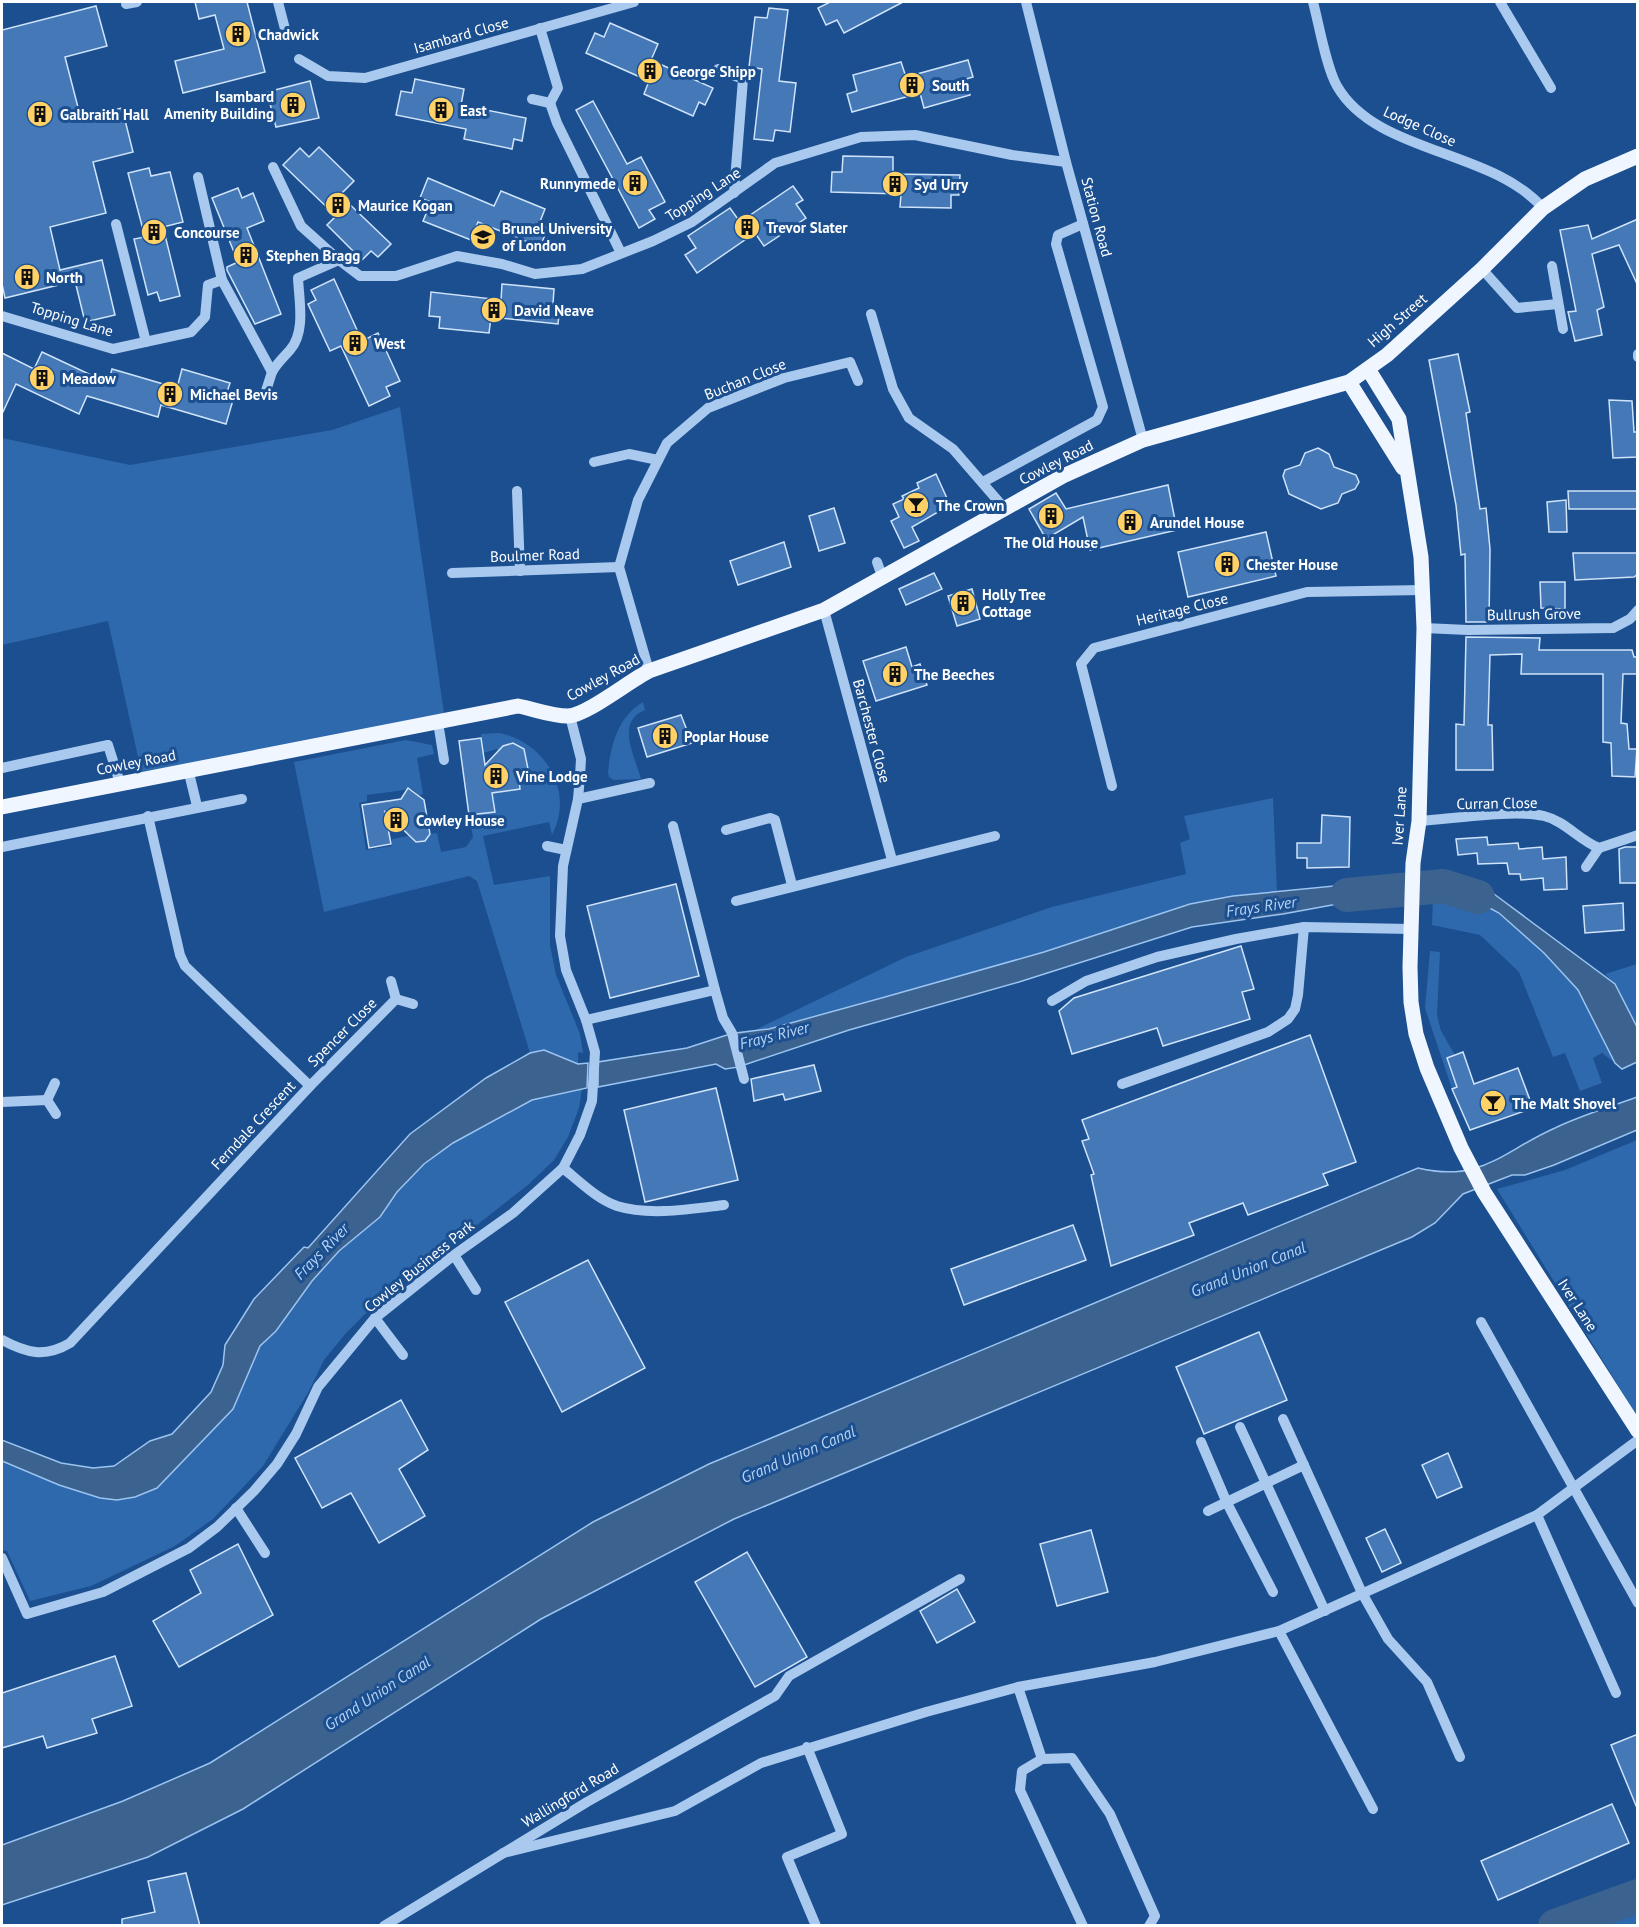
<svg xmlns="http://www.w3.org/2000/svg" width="1639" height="1927" viewBox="0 0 1639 1927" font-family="'PT Sans',sans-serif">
<rect width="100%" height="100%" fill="#1b4f8f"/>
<g fill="#2e69ad">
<path d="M400 407 445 720 142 775 108 621 2 645V438L130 465 332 430Z"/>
<path d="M643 702 645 710C615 722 635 756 641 779L614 780 609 777 608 772C611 744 618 717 643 702Z"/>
<path d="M499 733C545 742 575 791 552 835L549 822 483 836 494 885 550 876V945L556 975 580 1034 583 1053 578 1052V1064L544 1050 530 1053 477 881 469 876 324 912 294 762 406 740 432 745 434 754 417 758 423 794 419 795 412 789 367 795V801L359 803 366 850 392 846V839L409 836 416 843 425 841 430 834 437 833 441 852 466 847 473 837 469 815 495 812 491 782 527 777 529 774 524 749C514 742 506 742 498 751L497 749 483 753 481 734Z"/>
<path d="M1273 798 1277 892 1233 896 1190 904 1044 952 769 1029 755 1030 906 957 1052 907 1186 874 1180 843 1190 839 1184 816Z"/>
<path d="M1433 900 1486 906 1499 913 1544 953 1578 990 1615 1063 1602 1053 1593 1058 1602 1083 1580 1091 1565 1053 1553 1057 1519 972 1480 935 1432 925Z"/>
<path d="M1430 951 1440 952 1437 1015 1441 1031 1455 1055 1447 1058 1457 1087 1452 1089 1425 1008Z"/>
<path d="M1637 964V1027L1615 984 1605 974Z"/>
<path d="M582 1089 579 1108 568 1137 554 1160 529 1184 370 1309 346 1333 324 1360 309 1391 263 1466 213 1519 175 1546 91 1586 30 1601 7 1551 2 1550V1461L59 1485 101 1498 117 1500 135 1497 157 1488 233 1409 260 1346 276 1331 312 1281 339 1251 380 1218 397 1192 424 1164 453 1143 532 1100Z"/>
<path d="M1637 1140V1416L1497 1189 1565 1170Z"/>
<path d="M1637 1911V1925H1587Z"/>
</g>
<g fill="#3c6290" stroke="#9cc4f0" stroke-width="1.5">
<path d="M1435 874 1474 882 1494 894 1615 984 1637 1027V1062L1622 1069 1615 1063 1578 990 1544 953 1499 913 1486 906 1433 900Z"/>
<path d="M1395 880 1393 901 1343 903 1283 914 1192 927 1019 982 849 1030 744 1065 736 1033 769 1029 885 997 1044 952 1190 904 1233 896Z"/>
<path d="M730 1034 739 1067 725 1069 716 1064 598 1087V1062L687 1048Z"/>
<path d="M544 1050 578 1064 588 1063 587 1088 532 1100 453 1143 424 1164 397 1192 380 1217 339 1251 312 1281 276 1331 260 1346 233 1409 157 1488 135 1497 117 1500 100 1498 59 1485 2 1461V1440L61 1463 93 1468 114 1466 150 1441 172 1434 211 1392 223 1365 225 1345 254 1299 304 1247 308 1248 410 1134 486 1078 530 1053Z"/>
<path d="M1637 1097V1130L1554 1165 1525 1175H1512L1463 1194 1435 1223 1412 1237 734 1519 541 1619 243 1809 148 1857 2 1905V1845L123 1801 210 1763 593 1522 709 1464 1418 1168C1482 1183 1501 1152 1555 1128 1582 1115 1610 1107 1637 1097Z"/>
</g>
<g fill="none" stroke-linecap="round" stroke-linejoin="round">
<g stroke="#3c6290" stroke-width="34">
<path d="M1347 895 1443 886 1478 897"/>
<path d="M1555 1926 1638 1896"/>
</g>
</g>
<g fill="#4478b7" stroke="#cfe3fa" stroke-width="1.5">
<path d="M195 2H247L265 72 183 93 175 61 224 49 215 15 199 19Z"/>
<path d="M830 2H903L844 33 837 20 826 25 818 8Z"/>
<path d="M96 6 107 46 65 57 81 119 122 108 133 152 93 162 106 213 50 227 60 270 102 260 115 315 85 322 75 281 5 298 2 284V30Z"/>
<path d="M769 8 788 10 779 81 796 83 790 132 775 130 773 141 754 139 762 69 749 67 755 17 767 18Z"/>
<path d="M610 23 658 44 651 60 713 88 705 105 699 102 693 116 644 94 649 81 586 53 595 33 604 37Z"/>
<path d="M968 60 973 77 966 79 970 95 924 108 920 93 852 112 847 94 857 91 853 75 901 62 906 77Z"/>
<path d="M415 79 464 89 461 105 526 118 522 141 514 139 512 149 464 139 466 129 396 115 401 91 412 93Z"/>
<path d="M310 81 319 118 276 127 267 92Z"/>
<path d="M593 101 627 164 641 157 665 202 649 210 655 219 639 228 576 110Z"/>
<path d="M319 147 354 181 340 195 391 244 378 257 371 251 362 260 327 225 336 216 283 165 300 148 309 157Z"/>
<path d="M843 156 893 157V174L960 175 959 195H951V208L900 207 901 194 831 192 832 172H842Z"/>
<path d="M149 168 151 176 170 172 183 222 163 227 180 296 160 301 157 292 148 295 134 239 145 237 128 173Z"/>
<path d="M428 178 494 206 501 191 545 209 539 224 548 228 540 247 478 222 471 240 423 221 431 202 420 198Z"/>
<path d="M793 186 803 200 796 204 806 218 764 246 755 233 697 273 685 255 696 248 688 236 730 208 740 222Z"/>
<path d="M238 188 242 198 253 193 264 221 247 228 281 314 255 324 227 270V267L238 262 212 198Z"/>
<path d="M1638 219V286L1619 245 1592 254 1604 307 1597 310 1602 335 1575 341 1568 312 1576 311 1560 230 1588 225 1592 239Z"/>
<path d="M334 279 362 341 378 333 400 381 386 387 390 396 369 406 341 346 330 351 308 304 316 300 311 290Z"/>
<path d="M502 284 554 289 553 304 560 305 558 324 491 317 489 333 439 328 440 317 429 316 431 292 501 300Z"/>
<path d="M42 352 108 383 112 369 177 388 182 369 230 383 225 398 233 400 226 424 161 405 158 417 87 396 79 414 16 384 2 414V353L34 369Z"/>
<path d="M1458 354 1470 412 1466 413 1480 509 1486 508 1490 549 1489 622H1466L1465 554 1461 555 1456 505 1429 360Z"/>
<path d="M1609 400 1632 401 1634 432H1638V457L1613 458Z"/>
<path d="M1318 448 1329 454 1334 467 1356 475 1359 482 1355 489 1342 494 1338 503 1321 509 1289 494 1283 476 1285 470 1300 465 1305 453Z"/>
<path d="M936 474 950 505 912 527 919 541 904 548 891 521 899 517 893 504 904 499 902 496 919 488 917 483Z"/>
<path d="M1168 485 1177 530 1090 550 1083 517 1046 539 1029 509 1056 493 1066 509Z"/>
<path d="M1568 491H1638V509H1569Z"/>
<path d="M1566 500 1567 532H1549L1547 502Z"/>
<path d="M834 508 845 543 819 551 809 516Z"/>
<path d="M1266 532 1276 576 1188 597 1178 552Z"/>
<path d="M784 542 791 567 738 585 730 561Z"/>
<path d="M1573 553H1638V574L1634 577 1575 580Z"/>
<path d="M934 573 942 589 906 605 899 589Z"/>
<path d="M1540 582H1565V609L1541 608Z"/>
<path d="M972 589 980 619 957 626 948 596Z"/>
<path d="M1466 637 1540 638 1539 650H1632L1634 657H1638V674H1623L1621 723 1627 724 1629 749H1637L1635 777 1612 776 1611 743 1603 742V674H1521L1522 654 1490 655 1488 725H1492L1493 770H1456V724L1464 725Z"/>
<path d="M906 647 912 667 920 664 927 685 876 701 863 661Z"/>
<path d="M681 715 692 743 647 757 638 728Z"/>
<path d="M481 738 485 765 503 746 513 743 524 749 529 774 519 779 520 789 492 793 495 812 469 815 459 741Z"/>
<path d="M408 788 424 800 430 834 425 841 416 842 385 812 391 844 369 848 362 805 401 799Z"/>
<path d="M1322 815 1350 817 1349 867 1307 868V858H1297V843H1321Z"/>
<path d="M1487 837 1488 845 1518 843 1519 849 1542 847 1543 859 1566 857 1567 889 1544 890 1543 878 1521 880 1520 874H1509L1507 863 1478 864 1477 853 1458 855 1456 839Z"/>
<path d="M1625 847H1638V883H1620L1619 849Z"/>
<path d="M676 884 699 976 610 998 587 906Z"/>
<path d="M1623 903 1624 930 1585 933 1583 906Z"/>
<path d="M1241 946 1254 989 1242 992 1250 1019 1163 1046 1157 1028 1072 1054 1059 1011 1074 998Z"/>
<path d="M1310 1035 1356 1162 1323 1174 1328 1185 1248 1215 1243 1203 1189 1223 1194 1235 1111 1266 1091 1175 1094 1174 1082 1141 1089 1139 1082 1120Z"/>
<path d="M1463 1052 1474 1084 1518 1068 1533 1108 1470 1130 1452 1089 1457 1087 1447 1058Z"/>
<path d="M814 1065 821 1091 785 1100 783 1094 754 1101 751 1079Z"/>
<path d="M716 1088 738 1180 645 1202 624 1110Z"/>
<path d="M1073 1225 1086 1260 964 1305 951 1269Z"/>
<path d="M588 1260 645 1368 562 1412 505 1302Z"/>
<path d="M1259 1332 1287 1400 1204 1434 1176 1367Z"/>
<path d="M401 1400 428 1450 399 1469 425 1516 379 1543 351 1493 322 1508 295 1458Z"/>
<path d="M1448 1453 1462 1487 1437 1498 1422 1465Z"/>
<path d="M1385 1529 1401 1563 1382 1572 1366 1538Z"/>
<path d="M1091 1530 1108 1592 1057 1606 1040 1544Z"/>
<path d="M238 1544 273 1615 179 1667 153 1621 201 1593 190 1570Z"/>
<path d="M747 1552 807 1657 755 1687 695 1582Z"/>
<path d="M957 1589 975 1622 937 1643 920 1611Z"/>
<path d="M115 1656 132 1706 92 1719 97 1733 47 1748 43 1736 2 1748V1693Z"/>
<path d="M1638 1734V1808H1637L1611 1745Z"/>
<path d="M1612 1804 1629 1843 1498 1900 1481 1861Z"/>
<path d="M186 1873 200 1926H122V1919L155 1912 148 1881Z"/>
</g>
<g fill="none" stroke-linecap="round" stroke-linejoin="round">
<g stroke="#a9c9ee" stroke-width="10">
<path d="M278 2 285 29"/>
<path d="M1026 2 1066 162 1143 440"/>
<path d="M1313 2C1319 24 1326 67 1337 86 1376 154 1491 149 1543 208"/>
<path d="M1500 2 1551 88"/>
<path d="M126 4 137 2"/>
<path d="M540 28 558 88 550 103"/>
<path d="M299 59 328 76 365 78 634 2"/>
<path d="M718 69 743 79 734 193"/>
<path d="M532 99 550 103 557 123 621 253"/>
<path d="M273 167 301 226 339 260"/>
<path d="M198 177 222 280"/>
<path d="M116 224 146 342"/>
<path d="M1552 266 1563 329"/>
<path d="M1482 269 1517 308 1558 304"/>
<path d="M871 314 893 389 909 418 953 449 1005 509"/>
<path d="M2 316 113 349 191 332 205 317 208 285 222 280 272 372C277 363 283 358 290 350 306 332 299 300 298 278L339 260 360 276H396L457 256 502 264 535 274 582 269 653 241 692 222 775 163 861 137 915 135 1012 155 1066 162"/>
<path d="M1638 354V357"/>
<path d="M265 394 272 372"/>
<path d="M594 462 629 454 658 460"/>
<path d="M983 482 1097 420 1103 407 1056 244 1058 235 1083 224"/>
<path d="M517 491 520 571"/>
<path d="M877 562 883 579"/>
<path d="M452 573 619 567"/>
<path d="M824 610 892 860"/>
<path d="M1424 628 1468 630 1613 628 1630 619 1638 610"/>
<path d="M649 671 619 567 638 500 667 443 708 408 784 378 850 362 858 381"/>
<path d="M438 722 444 760"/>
<path d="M2 768 108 745 120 783"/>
<path d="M188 769 197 806"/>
<path d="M1112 786 1081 664 1094 648 1307 592 1423 590"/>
<path d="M578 799 650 783"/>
<path d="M1419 821C1451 819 1515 809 1544 816 1565 821 1579 840 1599 848L1638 835"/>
<path d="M726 830 770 818 775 820 792 885"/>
<path d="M547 846 566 850"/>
<path d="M2 847 242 799"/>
<path d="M1586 867 1599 848"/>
<path d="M736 901 995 836"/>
<path d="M391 981 396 999"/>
<path d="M715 990 723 1018 732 1033 744 1079"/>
<path d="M396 999 413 1004"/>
<path d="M1052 1001 1086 981 1157 957 1236 939 1304 927 1411 929"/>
<path d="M586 1020 715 990 673 826"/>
<path d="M1122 1084 1268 1032 1288 1019 1295 1009 1298 995 1304 927"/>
<path d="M310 1086 396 999"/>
<path d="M47 1100 55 1083"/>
<path d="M47 1100 56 1114"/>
<path d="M2 1102 47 1100"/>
<path d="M563 1168C579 1181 597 1199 617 1206 649 1216 691 1209 724 1205"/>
<path d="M454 1255 476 1290"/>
<path d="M375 1318 403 1355"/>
<path d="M1481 1322 1638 1603"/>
<path d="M2 1340C26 1353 45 1358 70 1343L310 1086 185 966 180 955 148 816"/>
<path d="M1283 1419 1362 1593 1388 1639 1427 1682 1460 1757"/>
<path d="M1240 1427 1325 1611"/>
<path d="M1201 1442 1227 1503 1273 1592"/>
<path d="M236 1508 265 1553"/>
<path d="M1208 1511 1304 1465"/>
<path d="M1537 1515 1616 1693"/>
<path d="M2 1558 27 1614 103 1592 189 1548 217 1527 254 1491 277 1464 296 1434 318 1387 375 1318 454 1255 513 1213 563 1168 580 1135 592 1101 595 1052 586 1020 566 970 560 936 563 866 578 799 580 776 581 759 570 716"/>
<path d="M1279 1631 1373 1809"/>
<path d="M1018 1687 1042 1759"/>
<path d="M807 1747 842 1834 787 1857 816 1926"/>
<path d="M503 1853 675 1811 761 1763 926 1712 1018 1687 1155 1662 1279 1631 1537 1515 1638 1440"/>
<path d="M384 1926 587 1802 775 1696 789 1676 960 1579"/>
<path d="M1083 1926 1020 1790 1022 1771 1042 1759 1072 1758 1110 1814 1155 1916 1149 1926"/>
</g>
<g stroke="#f0f6ff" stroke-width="15">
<path d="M1368 369 1399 419 1421 557 1424 628 1419 821 1413 863 1410 967 1411 1002 1416 1034 1427 1068 1461 1148 1484 1192 1638 1431"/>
<path d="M1349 382 1403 468"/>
<path d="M2 807 518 706C534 709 552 716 568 716 587 715 629 681 649 671L824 610 1063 476 1143 440 1349 382 1387 355 1482 269 1543 208 1585 179 1638 156"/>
</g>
</g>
<defs>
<g id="building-disc" transform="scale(1.35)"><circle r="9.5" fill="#ffd166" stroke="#1b4f8f"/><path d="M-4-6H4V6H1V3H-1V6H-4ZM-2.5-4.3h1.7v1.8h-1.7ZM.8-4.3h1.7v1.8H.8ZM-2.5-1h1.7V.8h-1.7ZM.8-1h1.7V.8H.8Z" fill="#111"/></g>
<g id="university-disc" transform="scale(1.35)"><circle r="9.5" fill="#ffd166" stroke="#1b4f8f"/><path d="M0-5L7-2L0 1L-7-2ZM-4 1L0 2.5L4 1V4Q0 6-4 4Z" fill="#111"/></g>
<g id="bar-disc" transform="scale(1.35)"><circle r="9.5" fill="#ffd166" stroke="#1b4f8f"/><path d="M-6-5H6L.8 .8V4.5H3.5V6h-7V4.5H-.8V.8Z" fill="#111"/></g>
</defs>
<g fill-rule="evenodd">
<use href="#building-disc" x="238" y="34"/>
<use href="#building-disc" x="650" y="71"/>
<use href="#building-disc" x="912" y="85"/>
<use href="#building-disc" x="293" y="105"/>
<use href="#building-disc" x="441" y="110"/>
<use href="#building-disc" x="40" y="114"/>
<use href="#building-disc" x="635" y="183"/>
<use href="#building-disc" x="895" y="184"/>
<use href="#building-disc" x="338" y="205"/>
<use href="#building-disc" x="747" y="227"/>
<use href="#building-disc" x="154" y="232"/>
<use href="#university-disc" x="483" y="237"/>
<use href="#building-disc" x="246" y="255"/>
<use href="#building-disc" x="27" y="277"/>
<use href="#building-disc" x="494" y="310"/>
<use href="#building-disc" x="355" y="343"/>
<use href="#building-disc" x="42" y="378"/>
<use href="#building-disc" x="170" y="394"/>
<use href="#bar-disc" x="916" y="505"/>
<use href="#building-disc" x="1051" y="516"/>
<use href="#building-disc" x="1130" y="522"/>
<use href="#building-disc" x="1227" y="564"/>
<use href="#building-disc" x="963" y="603"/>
<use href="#building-disc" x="895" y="674"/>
<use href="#building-disc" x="665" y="736"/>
<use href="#building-disc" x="496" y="776"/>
<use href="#building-disc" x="396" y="820"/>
<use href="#bar-disc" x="1493" y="1103"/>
</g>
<g text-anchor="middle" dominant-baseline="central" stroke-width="6" stroke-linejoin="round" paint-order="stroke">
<g font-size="15" font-weight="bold" fill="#fff" stroke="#1b4f8f" text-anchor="start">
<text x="258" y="34">Chadwick</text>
<text x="670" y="71">George Shipp</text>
<text x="932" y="85">South</text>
<text x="274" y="96" text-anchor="end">Isambard<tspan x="274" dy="17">Amenity Building</tspan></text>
<text x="460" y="110">East</text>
<text x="60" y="114">Galbraith Hall</text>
<text x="616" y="183" text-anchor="end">Runnymede</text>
<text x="914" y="184">Syd Urry</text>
<text x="358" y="205">Maurice Kogan</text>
<text x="766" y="227">Trevor Slater</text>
<text x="502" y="228">Brunel University<tspan x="502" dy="17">of London</tspan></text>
<text x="174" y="232">Concourse</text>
<text x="266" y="255">Stephen Bragg</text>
<text x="46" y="277">North</text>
<text x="514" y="310">David Neave</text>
<text x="374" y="343">West</text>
<text x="62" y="378">Meadow</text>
<text x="190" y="394">Michael Bevis</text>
<text x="936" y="505">The Crown</text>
<text x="1150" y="522">Arundel House</text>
<text x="1051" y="542" text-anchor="middle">The Old House</text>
<text x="1246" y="564">Chester House</text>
<text x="982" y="594">Holly Tree<tspan x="982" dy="17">Cottage</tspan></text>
<text x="914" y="674">The Beeches</text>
<text x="684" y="736">Poplar House</text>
<text x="516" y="776">Vine Lodge</text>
<text x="416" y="820">Cowley House</text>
<text x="1512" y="1103">The Malt Shovel</text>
</g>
<g font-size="15" fill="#fff" stroke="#1b4f8f">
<text transform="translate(461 35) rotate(-16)">Isambard Close</text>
<text transform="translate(1420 126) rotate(24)">Lodge Close</text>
<text transform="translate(703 194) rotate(-33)">Topping Lane</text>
<text transform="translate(1097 217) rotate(75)">Station Road</text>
<text transform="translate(72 319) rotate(17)">Topping Lane</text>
<text transform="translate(1397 320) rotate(-41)">High Street</text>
<text transform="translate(745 379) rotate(-22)">Buchan Close</text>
<text transform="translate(1056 462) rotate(-27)">Cowley Road</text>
<text transform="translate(535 555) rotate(-2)">Boulmer Road</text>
<text transform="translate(1182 609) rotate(-14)">Heritage Close</text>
<text transform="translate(1534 614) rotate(-1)">Bullrush Grove</text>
<text transform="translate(603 677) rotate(-29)">Cowley Road</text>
<text transform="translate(872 731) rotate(75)">Barchester Close</text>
<text transform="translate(136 762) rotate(-11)">Cowley Road</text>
<text transform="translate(1497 803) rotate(-1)">Curran Close</text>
<text transform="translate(1399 816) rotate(-86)">Iver Lane</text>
<text transform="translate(342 1032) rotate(-45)">Spencer Close</text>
<text transform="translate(253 1125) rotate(-47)">Ferndale Crescent</text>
<text transform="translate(419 1266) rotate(-39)">Cowley Business Park</text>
<text transform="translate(1578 1305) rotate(57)">Iver Lane</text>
<text transform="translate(570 1795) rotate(-31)">Wallingford Road</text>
</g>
<g font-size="16" font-style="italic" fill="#b5d3f5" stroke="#1b4f8f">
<text transform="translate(1261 906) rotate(-8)">Frays River</text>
<text transform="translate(774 1035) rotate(-14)">Frays River</text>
<text transform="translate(321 1251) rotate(-46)">Frays River</text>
<text transform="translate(1248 1269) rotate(-22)">Grand Union Canal</text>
<text transform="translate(798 1454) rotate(-23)">Grand Union Canal</text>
<text transform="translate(377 1693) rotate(-33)">Grand Union Canal</text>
</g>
</g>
<rect width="1639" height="1927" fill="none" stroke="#ffffff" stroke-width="6"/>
</svg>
